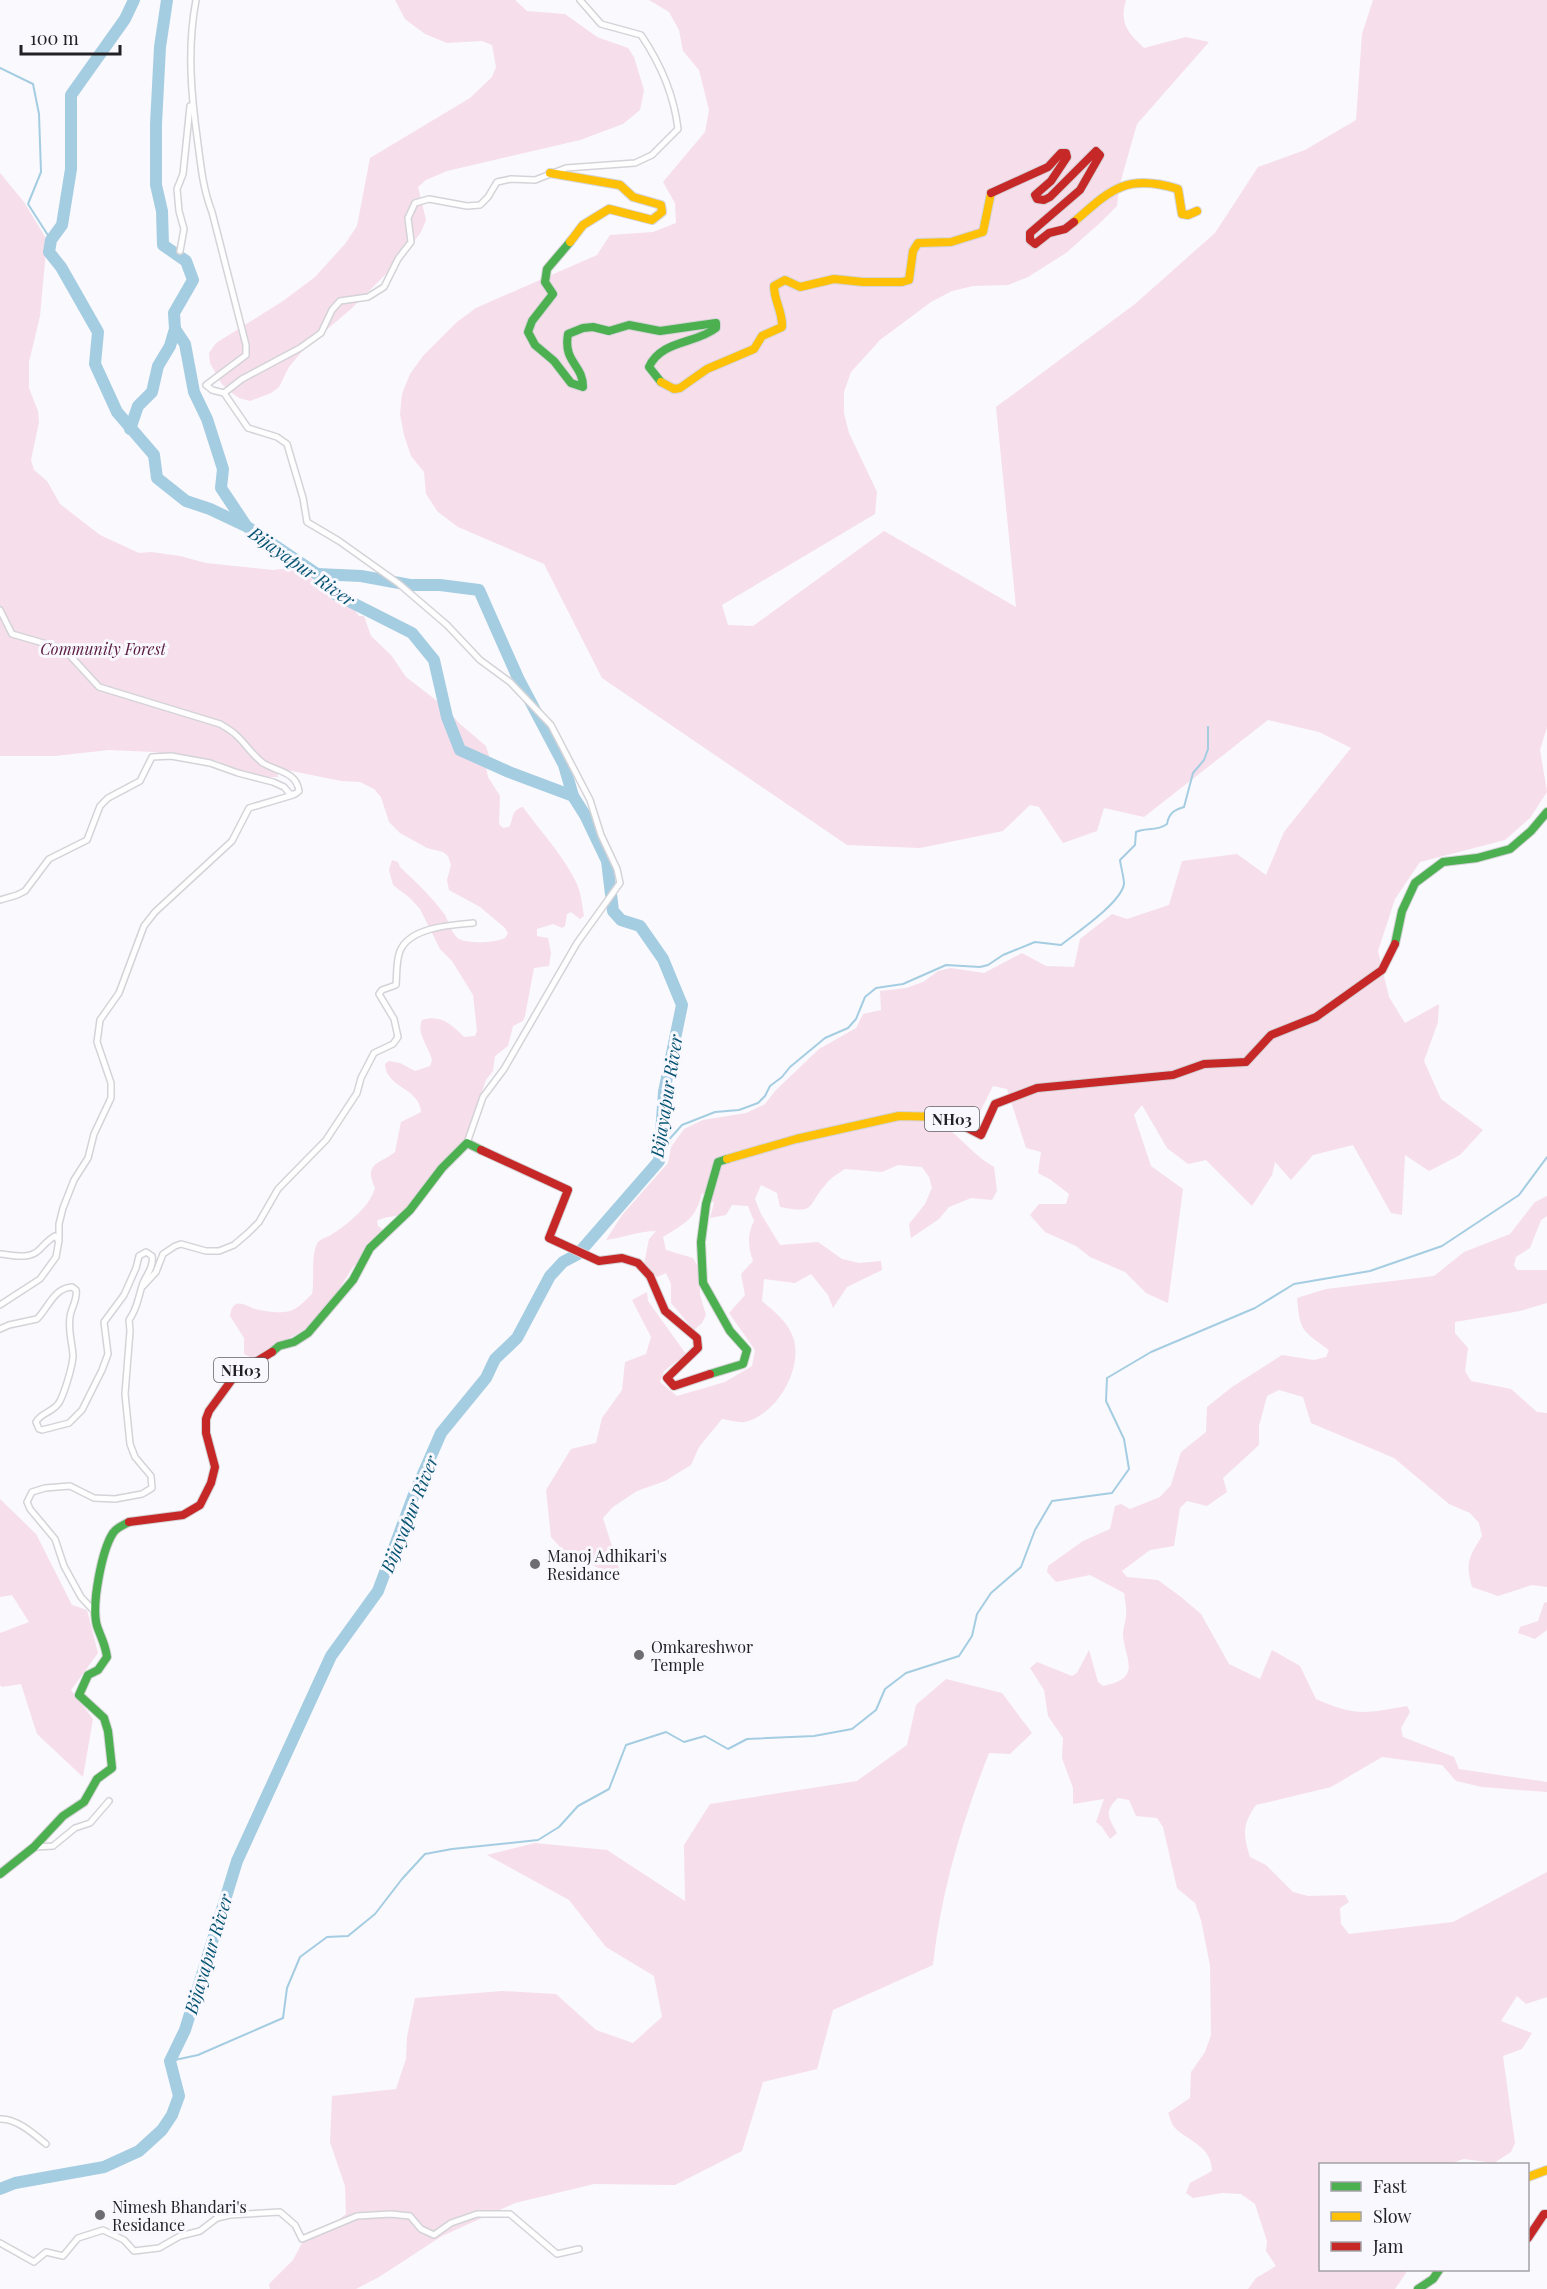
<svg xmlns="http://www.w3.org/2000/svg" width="1547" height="2289" viewBox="0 0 1547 2289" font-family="'Playfair Display',serif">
<rect width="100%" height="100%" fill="#faf9fd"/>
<g fill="#f6deeb">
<path d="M395 0H515L527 11 565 14 597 37 628 48 634 57 644 90 640 110 623 124 580 140 447 171 426 180 418 187 426 220 421 232 399 261 351 309 304 349 289 367 279 387 271 393 250 401 239 398 229 391 221 383 210 363 209 353 216 343 283 301 315 277 345 244 357 226 370 158 470 98 492 77 496 67 492 45 482 41 447 43 425 34 405 19Z"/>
<path d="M649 0H1126C1119 23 1128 33 1144 48L1186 37 1209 42 1137 124 1119 187 1117 206 1101 222 1066 253 1028 277 1008 285 973 286 952 291 931 302 880 340 851 372 844 392V413L849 433 877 492 875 514 722 605 728 625 753 626 884 531 1016 607 996 407 1135 304 1215 233 1258 167 1305 150 1356 120 1362 34 1373 0H1547V727L1540 750 1547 792 1530 818 1505 840 1420 862 1395 899 1378 951 1389 997 1405 1023 1439 1004 1438 1022 1424 1061 1441 1099 1483 1130 1460 1155 1429 1171 1405 1155 1402 1215 1391 1213 1353 1145 1313 1155 1291 1180 1275 1162 1272 1175 1252 1206 1206 1160 1188 1164 1167 1148 1142 1105 1134 1115 1151 1166 1183 1189 1168 1303 1146 1293 1125 1272 1090 1257 1076 1246 1045 1232 1030 1215 1039 1204H1066L1069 1194 1051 1180 1038 1173 1041 1152 1026 1148 1007 1089 993 1086 974 1124 961 1110 946 1127C963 1140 975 1156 994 1167L997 1191 992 1200 971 1198 949 1207 939 1219 911 1238 909 1224 925 1204 932 1188 929 1177 922 1167 898 1165 882 1172 845 1169C839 1173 830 1178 826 1184 806 1207 817 1214 780 1207L777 1193 761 1185 755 1199 761 1214 780 1245 818 1242 842 1259 859 1263 881 1261 882 1270 847 1287 833 1308 828 1295 811 1274 795 1283 764 1279 762 1301C775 1312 789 1323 794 1340 802 1371 776 1415 745 1422 738 1423 729 1420 722 1419L699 1447 691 1465 665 1481 637 1491 613 1507 603 1518 623 1581 589 1563 568 1556 551 1537 546 1490 571 1449 596 1443 602 1418 622 1390 625 1362 646 1354 651 1337 632 1300 647 1292 648 1301 686 1354 664 1371 660 1382 677 1396 725 1382 752 1366 755 1350 729 1313 745 1295 741 1274 753 1261C748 1246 747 1235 754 1221L748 1206 732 1205 726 1215 710 1218 714 1203 702 1193C696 1219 685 1223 663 1237L666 1250 693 1258 699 1268 700 1295 706 1315 702 1323 694 1330 671 1303V1284L666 1273 657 1277 644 1264 649 1239 656 1231C638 1231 623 1238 606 1240L622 1215 668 1163 671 1147 684 1129 703 1120 746 1113 765 1104 775 1091 819 1049 856 1028 863 1014 881 1010 880 991 906 988 923 982 938 971 951 968 984 973 1022 953 1046 966 1074 967 1080 939 1112 914 1127 919 1169 905 1182 861 1237 854 1266 875 1284 832 1351 748 1319 732 1268 720 1144 817 1104 808 1097 831 1063 843 1039 807 1030 805 1003 831 920 848 847 845 602 678 544 564 458 527 438 512 426 494 424 472 411 456 404 435 400 414 402 394 410 374 423 356 457 322 476 308 597 255 610 235 653 232 676 223 675 203 663 182 705 132 709 110 699 70 683 51 679 30 669 12Z"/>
<path d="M0 173 24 202 47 240 40 316 29 362V388L38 411 39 422 31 460 34 470 47 481 60 504 100 535 139 553 151 552 180 556 206 563 273 570 288 568 315 571 329 576 342 592 357 601 356 612 359 616H364L371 636 391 655 406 677 441 704 460 724 486 746 489 756 486 767 488 777 500 796 499 824 503 828 509 827C514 818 511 810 523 807 540 831 562 854 575 880 581 891 582 904 584 916L580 919 571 912 567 914 565 926 562 928 553 924 537 929V936L548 938 551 953 549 966 534 968 525 1016 523 1021 513 1026 508 1046 495 1056 493 1071 486 1080 466 1138 406 1210C395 1220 389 1214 377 1221L378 1226 382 1229 381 1234 362 1259 353 1267 337 1292 310 1326 254 1359 244 1354V1338L230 1316C233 1296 244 1305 255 1309 263 1311 276 1313 284 1312 295 1312 305 1301 312 1294 315 1281 310 1254 318 1242 322 1238 329 1237 334 1233 349 1223 370 1206 375 1188 363 1163 380 1164 395 1152L401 1122 421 1112C420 1088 386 1088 385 1064L389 1061 400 1063 415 1071 430 1066 432 1060C429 1047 416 1034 422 1020 441 1014 452 1025 464 1037L475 1036 477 1031 473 995 452 961 440 949 420 909 410 898 393 885 389 870 392 860 398 862 400 867C416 882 432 897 445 915 449 922 452 935 459 939 469 944 495 943 505 938L508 933 505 928 480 907 449 890 447 880 451 865 448 856 443 852 427 848 400 833 389 822 381 797 374 789 360 782 341 781 277 768 278 777H267L228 767 218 761 153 752 109 750 55 756H0Z"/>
<path d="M1547 1196V1216L1541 1220 1530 1248 1516 1257 1514 1265 1517 1270H1547V1303L1520 1311 1455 1322V1333L1468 1348 1465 1371 1471 1381 1511 1389 1537 1412 1547 1413V1587L1532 1585 1498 1596 1472 1587C1465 1562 1469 1557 1482 1536L1479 1523 1470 1513 1449 1504 1394 1458 1311 1423 1303 1397 1279 1390 1267 1396 1259 1426V1445L1223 1478 1227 1492 1207 1506 1187 1501 1180 1508 1174 1546 1150 1550 1122 1571 1127 1577 1158 1580 1181 1597 1201 1614 1229 1664 1260 1679 1272 1650 1300 1666 1316 1699C1356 1717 1366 1713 1407 1706L1410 1712 1401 1728 1403 1737 1454 1757 1459 1769 1547 1782V1792L1482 1787 1456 1781 1442 1765 1382 1757 1331 1787 1256 1805C1242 1825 1243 1834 1250 1857L1266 1865 1293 1892 1308 1896 1345 1895 1349 1902 1340 1908 1341 1924 1349 1934 1453 1922 1547 1872V1997L1526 2004 1517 1996 1501 2021 1532 2033 1522 2049 1503 2056 1515 2143 1511 2152 1494 2163 1464 2159 1449 2164H1320V2270H1405L1406 2273 1395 2289H1248L1256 2278 1276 2266 1266 2251 1267 2241 1255 2204 1241 2194 1222 2193 1193 2198 1186 2193 1190 2183 1212 2171C1211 2145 1189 2142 1174 2127 1171 2123 1170 2117 1168 2113L1190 2098 1191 2072 1205 2052 1211 2035 1210 1965 1201 1920 1195 1903 1177 1888 1163 1827 1157 1818 1136 1816 1129 1800 1118 1798C1103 1812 1109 1818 1117 1833L1110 1839 1102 1827 1096 1822 1104 1799 1073 1804V1788L1062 1758 1063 1738 1048 1716 1044 1690 1030 1668 1037 1662 1072 1676 1077 1673 1089 1650 1098 1682 1103 1686C1143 1678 1125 1660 1123 1635 1123 1629 1125 1623 1126 1617 1127 1609 1125 1601 1124 1593L1090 1575 1056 1582 1047 1572 1048 1566 1083 1541 1110 1529 1115 1506 1121 1504 1130 1509 1160 1497 1171 1485 1181 1452 1206 1432 1207 1407 1232 1387 1282 1355 1314 1360 1326 1357 1329 1350C1302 1330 1300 1332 1297 1298L1326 1289 1434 1276 1464 1252 1510 1234 1535 1202Z"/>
<path d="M0 1499 36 1534 72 1605 87 1610 98 1653 71 1690 93 1719 83 1777 37 1734 21 1684 2 1687 0 1685V1633L29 1622 12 1595 0 1597Z"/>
<path d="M1547 1602V1630L1535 1639 1518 1633 1520 1627 1538 1621 1544 1603Z"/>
<path d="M946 1679 1002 1693 1032 1733 1010 1754 989 1753C962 1822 941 1891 933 1965L833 2010 817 2069 763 2082 742 2151 675 2185 594 2184 515 2203 442 2236 379 2277 356 2289H270L269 2284 293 2260 302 2243 333 2225 346 2214 345 2186 330 2142 332 2096 396 2089 406 2059 407 2037 415 1998 502 1991 556 1994 596 2030 633 2043 662 2017 654 1976 606 1947 569 1900 487 1855 535 1843 607 1850 685 1901 684 1845 710 1804 857 1781 907 1745 916 1705Z"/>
</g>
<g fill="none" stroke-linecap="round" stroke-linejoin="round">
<g stroke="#a5cde2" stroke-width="2">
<path d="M0 68 33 84 39 114 41 172 28 204 51 240"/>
<path d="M659 1161 665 1144 682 1125 715 1112 739 1110 758 1103 765 1096 770 1086 782 1077 790 1067 825 1038 848 1028 856 1019 865 997 876 988 903 984 946 965 980 967 988 965 1003 955 1035 942 1061 945C1076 933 1121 903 1124 884 1124 877 1121 868 1120 860L1135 845 1136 832C1146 827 1156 832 1167 824 1169 813 1174 810 1184 807L1193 773 1204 760 1208 749V727"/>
<path d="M170 2061 198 2055 283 2018 287 1988 300 1957 327 1937 348 1936 375 1914 402 1879 425 1854 452 1849 538 1840 559 1827 578 1806 609 1789 626 1745 666 1732 684 1742 705 1736 728 1749 747 1739 814 1736 852 1729 876 1710 885 1689 906 1673 959 1656 972 1636 977 1614 991 1593 1021 1567 1035 1530 1052 1501 1112 1493 1129 1469 1124 1439 1106 1401 1107 1378 1151 1352 1255 1308 1294 1284 1370 1271 1442 1246 1519 1195 1547 1157"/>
</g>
<g stroke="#a5cde2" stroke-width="12">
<path d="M175 329 185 344 194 392 207 419 223 469 221 488 245 524"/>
<path d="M130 429 138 406 152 392 158 366 170 346 175 329 174 313 193 280 186 261 163 245 162 211 156 185V124L160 47 167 0"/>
<path d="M317 574 361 576 410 585H440L479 590 518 678 564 765 573 796"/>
<path d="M0 2189 15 2183 104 2167 139 2151 162 2130 172 2115 179 2096 170 2061 185 2030 237 1861 331 1656 378 1591 413 1497 441 1433 486 1378 495 1359 517 1338 550 1276 563 1262 578 1254 659 1161 664 1092 682 1005 663 959 640 926 621 920 613 911 607 861 585 815 573 796 509 772 460 750 447 717 434 660 412 633 335 594 317 574 246 526 210 509 186 501 157 478 154 455 117 412 95 364 98 332 61 267 49 252 51 240 62 225 71 169V95L125 19 134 0"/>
</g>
<g stroke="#d4d3d7" stroke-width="8">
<g id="street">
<path d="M196 0C187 48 191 95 198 144 201 167 203 189 212 212L246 345V355L206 385 212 390 224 393 248 428 277 437 287 444 303 498 307 522 339 541 398 583 447 625 480 660 510 682 551 725 590 800 601 835 617 869 620 883 577 943 504 1069 483 1097 467 1143"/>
<path d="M180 251 184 229 179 211 177 189 183 174 190 106"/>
<path d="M224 393 242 379 300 348 321 333 332 310 340 301 368 297 384 287 398 259 411 242 408 218 415 203 429 199 467 206 480 205 488 197 497 182 511 179 535 180 566 168 635 163 652 155 678 129C674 95 660 63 641 35L601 24 580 0"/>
<path d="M0 610 12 634 64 649 99 687 220 724C225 727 232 731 236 735 246 744 252 755 263 763 277 772 296 771 299 791L295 794H290L284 787 273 782 238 773 210 763 171 756 152 757 140 781 108 798 100 806 87 840 49 859 25 891 17 895 0 900"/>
<path d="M0 1254C13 1255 29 1260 39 1250 45 1244 48 1240 55 1236L58 1240"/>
<path d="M143 1286 156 1272 163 1254 175 1246 181 1244 206 1251H219L234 1245 248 1233 259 1222 278 1189 326 1140 357 1093 361 1078 374 1053 393 1044 398 1037 394 1019 379 994 382 990 396 985C397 974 396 961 400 951 410 927 451 925 473 923"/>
<path d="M0 1305 40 1279 56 1257 59 1240V1224L63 1208 74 1180 88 1158 94 1134 111 1098V1083L97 1042 100 1020 119 993 144 926 155 912 232 841 249 808 293 795"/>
<path d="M0 1329 9 1325 37 1319C48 1308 54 1288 72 1287L76 1290C78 1299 71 1308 70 1317 68 1330 72 1342 73 1355 73 1365 65 1391 60 1401 55 1412 41 1412 36 1422L39 1429 42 1430 69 1423 82 1410 102 1370 108 1354 104 1322 124 1295 136 1268 139 1256 146 1252 152 1256C154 1266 147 1274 143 1283 138 1297 138 1308 129 1320L130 1331 125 1394 130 1444 135 1457 151 1476 152 1488 142 1494 115 1499 94 1498 70 1486 45 1488 32 1492 27 1502 30 1509 55 1539 64 1566 81 1597 95 1612"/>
<path d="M36 1847 53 1846 75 1828 90 1823 109 1801"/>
<path d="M0 2119C16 2118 34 2134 46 2144"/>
<path d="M0 2243 34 2262 46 2252 63 2256 78 2238 103 2230 124 2240 134 2251 159 2248 180 2236 200 2231 217 2218 230 2215 280 2212 295 2225 302 2239 357 2216 391 2214 410 2216 421 2229 434 2235 451 2223 477 2214H510L557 2254 579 2249"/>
</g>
</g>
<g stroke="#d4d3d7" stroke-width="10">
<g id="fast">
<path d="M570 242 547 269 545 282 553 294 532 321 528 332 535 345 554 361 571 383 583 387C583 364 563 363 568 334L583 328 593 327 609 331 629 325 660 331 716 323V328C696 344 661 340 649 367L661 382"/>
<path d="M1395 944 1402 911 1415 883 1443 862 1477 858 1510 849 1531 831 1547 812"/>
<path d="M272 1352 279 1346 294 1342 308 1333 353 1280 370 1248 410 1210 442 1168 467 1143 481 1150"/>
<path d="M710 1374 743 1364 747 1350 730 1331 703 1283 701 1242 706 1204 718 1162 727 1159"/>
<path d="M0 1874 34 1847 63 1816 84 1802 97 1779 112 1768 108 1731 104 1718 79 1695 88 1675 98 1670 107 1657C105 1643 101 1638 97 1626 91 1605 102 1550 113 1533 117 1527 124 1525 129 1522"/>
<path d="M1418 2289 1433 2279 1439 2270"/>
</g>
</g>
<g stroke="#d4d3d7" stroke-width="10">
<g id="slow">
<path d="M550 173 620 185 633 197 661 205 662 212 652 220 609 209 583 225 570 242"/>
<path d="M1074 222C1110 190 1126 173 1178 189L1182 214 1188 215 1197 211"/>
<path d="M661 382 674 389 680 388 707 369 754 349 762 336 782 327C783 312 774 301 774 286L785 280 800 287 834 279 863 282H902L909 280 913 251 918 243 951 242 983 232 991 193"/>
<path d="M727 1159 796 1139 899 1116 946 1117 952 1120"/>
<path d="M1528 2177 1547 2170"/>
</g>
</g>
<g stroke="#d4d3d7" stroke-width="10">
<g id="jam">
<path d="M991 193 1048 167 1061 153H1066L1067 157 1051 181 1035 195 1037 199 1044 200 1050 197 1096 151 1100 155 1080 190 1030 233V240L1035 244 1049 233 1065 229 1074 222"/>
<path d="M952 1120 981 1135 995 1104 1037 1088 1173 1075 1204 1064 1246 1062 1271 1035 1316 1017 1382 970 1395 944"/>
<path d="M481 1150 568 1190 549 1238 599 1261 622 1258 638 1263 650 1276 665 1311 697 1338 698 1348 667 1378 674 1386 710 1374"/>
<path d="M129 1522 183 1515 200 1505 211 1483 215 1467 206 1433V1419L209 1411 236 1374 272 1352"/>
<path d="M1528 2238 1544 2214H1547"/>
</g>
</g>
<use href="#street" stroke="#fefeff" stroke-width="5"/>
<use href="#fast" stroke="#4caf50" stroke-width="8"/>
<use href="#slow" stroke="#ffc107" stroke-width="8"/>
<use href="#jam" stroke="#c62828" stroke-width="8"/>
</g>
<g fill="#6e6d71" stroke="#f9f8fe" stroke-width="2">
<circle cx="535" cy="1564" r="6"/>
<circle cx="639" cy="1655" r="6"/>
<circle cx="100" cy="2215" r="6"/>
</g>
<g text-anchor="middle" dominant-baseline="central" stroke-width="6" stroke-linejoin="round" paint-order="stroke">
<g fill="#f9f8fe" stroke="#626266" stroke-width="1.5">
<rect x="925" y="1107" width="54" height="24" rx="4.5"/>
<rect x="214" y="1358" width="54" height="24" rx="4.5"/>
</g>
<g font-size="15" font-weight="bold" fill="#222125">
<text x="952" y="1119">NH03</text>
<text x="241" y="1370">NH03</text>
</g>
<g font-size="16" font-style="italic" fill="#5a1b40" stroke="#f9f8fe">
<text x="103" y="648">Community Forest</text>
</g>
<g font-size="16" fill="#222125" stroke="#f9f8fe" text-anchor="start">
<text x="547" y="1555">Manoj Adhikari's<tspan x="547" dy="18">Residance</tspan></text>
<text x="651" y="1646">Omkareshwor<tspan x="651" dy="18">Temple</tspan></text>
<text x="112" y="2206">Nimesh Bhandari's<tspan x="112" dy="18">Residance</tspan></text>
</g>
<g font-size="18" font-style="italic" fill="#065472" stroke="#f9f8fe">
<text transform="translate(302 566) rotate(35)">Bijayapur River</text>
<text transform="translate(666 1096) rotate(-81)">Bijayapur River</text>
<text transform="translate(409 1514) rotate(-68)">Bijayapur River</text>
<text transform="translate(208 1954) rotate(-73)">Bijayapur River</text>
</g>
</g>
<rect x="1319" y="2163" width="210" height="108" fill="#f9f8fe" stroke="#a3a2a7" stroke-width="1.5"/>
<rect x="1331" y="2182" width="30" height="9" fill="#4caf50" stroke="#a3a2a7" stroke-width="1.5"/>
<text x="1373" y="2193" font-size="18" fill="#222125">Fast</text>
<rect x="1331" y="2212" width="30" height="9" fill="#ffc107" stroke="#a3a2a7" stroke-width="1.5"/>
<text x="1373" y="2223" font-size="18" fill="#222125">Slow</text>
<rect x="1331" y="2242" width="30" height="9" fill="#c62828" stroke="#a3a2a7" stroke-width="1.5"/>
<text x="1373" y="2253" font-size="18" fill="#222125">Jam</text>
<path d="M21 45v9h99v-9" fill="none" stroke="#222125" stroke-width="3"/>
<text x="30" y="45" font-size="18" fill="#222125" stroke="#f9f8fe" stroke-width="4.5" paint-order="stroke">100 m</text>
</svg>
